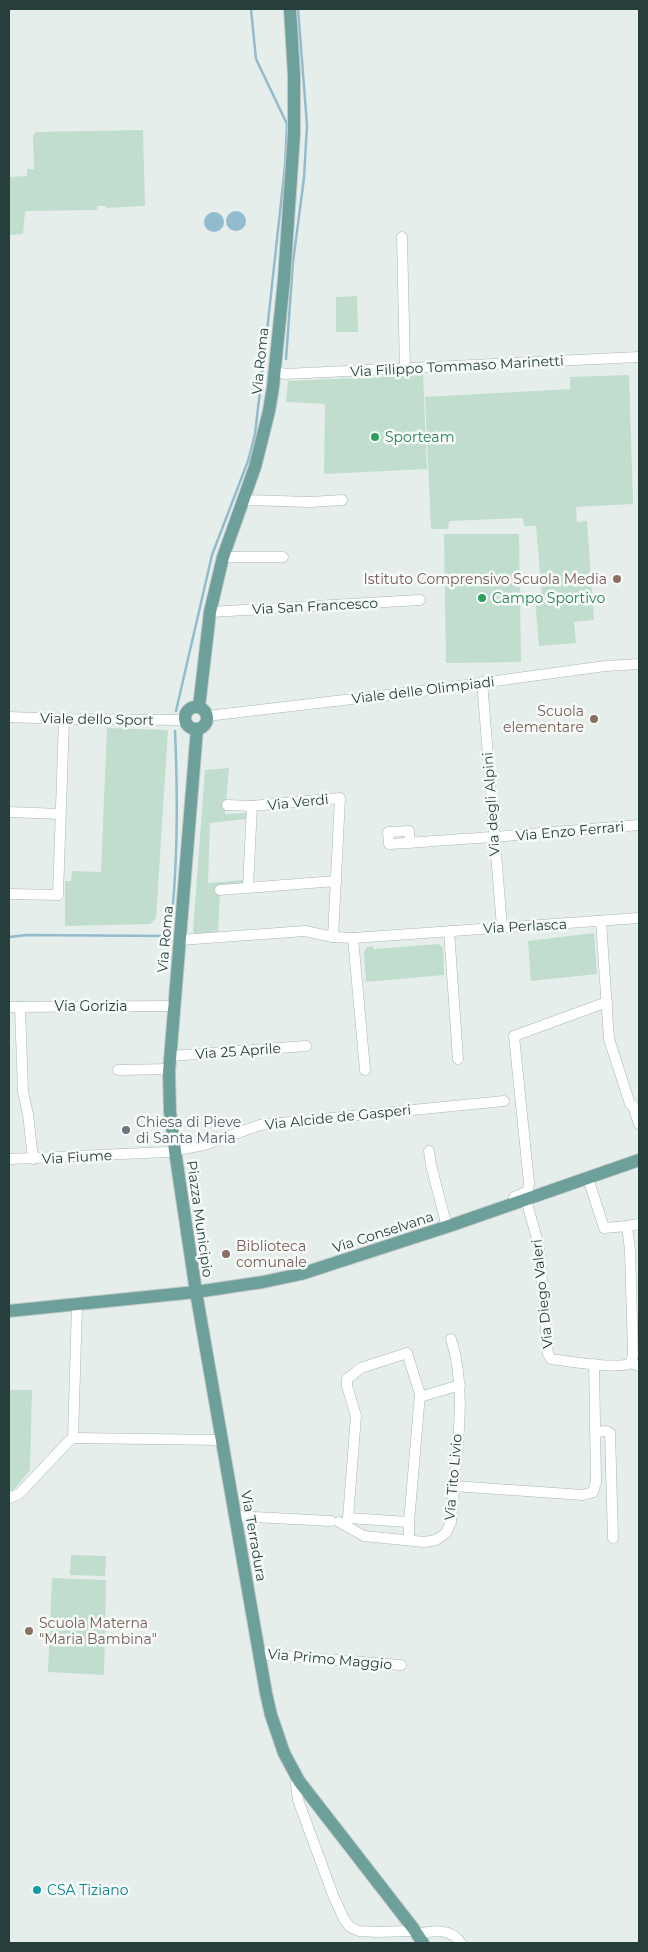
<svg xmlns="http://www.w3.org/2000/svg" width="648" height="1952" viewBox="0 0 648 1952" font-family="Montserrat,sans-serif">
<rect width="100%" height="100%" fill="#e6eeeb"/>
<g fill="#c0ddcd">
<path d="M143 130 145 206 106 208V206H97V210L25 211 23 234 9 235V177L27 176V169H34L33 136 36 132Z"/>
<path d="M357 296 358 332H336V297Z"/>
<path d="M423 375 427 469 324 474 325 404 286 402 288 381Z"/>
<path d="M629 375 633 504 576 507 577 522 587 521 594 620 574 622 576 643 539 646 535 598 542 597 536 526H524L523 518 449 521 448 529H431L425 397 570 389V377Z"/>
<path d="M444 534H519L521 662 446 663Z"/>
<path d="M107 728 168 730 156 918 150 924 65 926V881H71L72 871 101 872Z"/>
<path d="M229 768 225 814 247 813V819L210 823 208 883 244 880 243 886 220 890 218 933 195 934 193 931 205 770Z"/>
<path d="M594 933 597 974 531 981 528 941Z"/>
<path d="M439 944 443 948 444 975 366 982 364 952 367 947 373 946 374 949Z"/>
<path d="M9 1390H32L30 1470 13 1491H9Z"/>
<path d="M71 1555 106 1556 105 1576 70 1575Z"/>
<path d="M52 1578 106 1580 104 1675 48 1672Z"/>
</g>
<g fill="#92bbce">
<circle cx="236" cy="221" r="10"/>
<circle cx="214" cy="222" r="10"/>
</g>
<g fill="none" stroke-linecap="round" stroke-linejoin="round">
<g stroke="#92bbce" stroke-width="2.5">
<path d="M286 359 293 262 304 178 307 125 298 9"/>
<path d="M176 711 212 555 248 461 255 434 267 331 285 166 287 124 256 59 251 9"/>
<path d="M9 937 27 935 165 936 170 934C178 867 178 798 175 731"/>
</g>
<g stroke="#a9b6b3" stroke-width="11">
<g id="minor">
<path d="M402 237 405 369"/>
<path d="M275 371 285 374 639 357"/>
<path d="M243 500 311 502 342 500"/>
<path d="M223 557H283"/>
<path d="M210 612 420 600"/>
<path d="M482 682 502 927"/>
<path d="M207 716 430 690 605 666 639 664"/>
<path d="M9 717 64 719 185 720"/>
<path d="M227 805 252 806"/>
<path d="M9 812 60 814"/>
<path d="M410 843 409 831 388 832 389 844C424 842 459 839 494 837L639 825"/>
<path d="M248 887 252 806 340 798 333 937"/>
<path d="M220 890 336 881"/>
<path d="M9 894 58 895 64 719"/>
<path d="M601 921 609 1039 630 1104 633 1106 639 1124"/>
<path d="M449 931 458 1059"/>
<path d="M353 938 365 1070"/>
<path d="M180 940 305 931 333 937 353 938 639 918"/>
<path d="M9 1007 174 1006"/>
<path d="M20 1007 23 1092 28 1114 33 1159"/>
<path d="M170 1056 306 1046"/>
<path d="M118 1070 169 1069"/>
<path d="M429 1151 431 1165 447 1227"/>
<path d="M9 1159 167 1152 204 1145 260 1125 504 1101"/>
<path d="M588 1178 604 1228 627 1226 630 1250 633 1355 631 1363"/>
<path d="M514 1197 528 1191 529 1183 514 1036 607 1002"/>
<path d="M526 1200 539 1246 548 1354 551 1359C567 1361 619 1370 631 1363L639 1366"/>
<path d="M627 1226 639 1224"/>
<path d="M420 1397 460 1385"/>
<path d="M596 1432 606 1431 610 1433 613 1538"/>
<path d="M73 1438 222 1440"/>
<path d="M73 1438 77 1306"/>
<path d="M454 1486 583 1495 593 1492 596 1482 594 1364"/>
<path d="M9 1498 19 1494 68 1442 73 1438"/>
<path d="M235 1516 331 1521"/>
<path d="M348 1518 356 1416 347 1386V1379L361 1368 407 1353 420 1394 409 1522"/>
<path d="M339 1522 364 1536 424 1542 436 1540 446 1533 451 1522 452 1508C456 1454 468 1391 451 1339"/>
<path d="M346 1522 348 1518 409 1522V1540"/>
<path d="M259 1654 401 1665"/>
<path d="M299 1781 296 1784 298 1800 333 1895 344 1919 350 1927 359 1931 377 1932 409 1931 413 1928"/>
<path d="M417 1934C433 1930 451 1928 461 1943"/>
</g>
</g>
<g stroke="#c2c9c8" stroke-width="14">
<g id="major">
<circle cx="196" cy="718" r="11"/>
<path d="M199 707 210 612 223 557 255 467 269 411 273 387 284 279 294 134V75L290 9"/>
<path d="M197 729 169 1072 170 1112 175 1151 196 1292 266 1693 271 1715 284 1753 299 1781 413 1928 423 1943"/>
<path d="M9 1311 196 1292 263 1282 301 1274 452 1225 639 1160"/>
</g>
</g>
<use href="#minor" stroke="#fff" stroke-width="10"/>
<use href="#major" stroke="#6ea09b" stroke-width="12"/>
</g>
<g fill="#2e9e5b" stroke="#f6faf9" stroke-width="2">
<circle cx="375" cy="437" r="5"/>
<circle cx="482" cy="598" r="5"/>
</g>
<g fill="#8d6e63" stroke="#f6faf9" stroke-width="2">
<circle cx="617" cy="579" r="5"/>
<circle cx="594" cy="719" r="5"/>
<circle cx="226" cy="1254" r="5"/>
<circle cx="29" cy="1631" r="5"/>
</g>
<circle fill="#6b7280" stroke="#f6faf9" stroke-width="2" cx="126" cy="1130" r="5"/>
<circle fill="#0f9aa8" stroke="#f6faf9" stroke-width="2" cx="37" cy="1890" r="5"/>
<g text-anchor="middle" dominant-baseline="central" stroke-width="5" stroke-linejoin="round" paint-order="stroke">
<g font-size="14" fill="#263f3c" stroke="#f6faf9">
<text transform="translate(260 361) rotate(-84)">Via Roma</text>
<text transform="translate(457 366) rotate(-3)">Via Filippo Tommaso Marinetti</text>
<text transform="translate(315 606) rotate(-3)">Via San Francesco</text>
<text transform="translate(423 690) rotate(-7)">Viale delle Olimpiadi</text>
<text transform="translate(97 719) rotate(1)">Viale dello Sport</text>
<text transform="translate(298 802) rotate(-6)">Via Verdi</text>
<text transform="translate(491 804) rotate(-94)">Via degli Alpini</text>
<text transform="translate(570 831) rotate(-5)">Via Enzo Ferrari</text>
<text transform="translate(525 926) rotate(-3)">Via Perlasca</text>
<text transform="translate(165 939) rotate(-85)">Via Roma</text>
<text x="91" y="1006">Via Gorizia</text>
<text transform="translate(238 1051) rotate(-4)">Via 25 Aprile</text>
<text transform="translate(338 1117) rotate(-6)">Via Alcide de Gasperi</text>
<text transform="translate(77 1157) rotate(-3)">Via Fiume</text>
<text transform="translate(200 1219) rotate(82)">Piazza Municipio</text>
<text transform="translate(383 1232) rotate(-18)">Via Conselvana</text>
<text transform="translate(542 1294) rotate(-96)">Via Diego Valeri</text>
<text transform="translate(453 1477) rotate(-85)">Via Tito Livio</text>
<text transform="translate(254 1536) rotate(80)">Via Terradura</text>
<text transform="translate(330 1659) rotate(5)">Via Primo Maggio</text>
</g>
<g font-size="14" fill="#27864d" stroke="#f6faf9" text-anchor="start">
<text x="385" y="437">Sporteam</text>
<text x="492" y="598">Campo Sportivo</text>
</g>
<g font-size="14" fill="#785e54" stroke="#f6faf9" text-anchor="end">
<text x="607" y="579">Istituto Comprensivo Scuola Media</text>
<text x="584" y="711">Scuola<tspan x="584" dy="16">elementare</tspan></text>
<text x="236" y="1246" text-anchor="start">Biblioteca<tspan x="236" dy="16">comunale</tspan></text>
<text x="39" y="1623" text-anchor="start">Scuola Materna<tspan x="39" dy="16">"Maria Bambina"</tspan></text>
</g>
<g font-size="14" fill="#5b616d" stroke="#f6faf9" text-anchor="start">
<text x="136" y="1122">Chiesa di Pieve<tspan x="136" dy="16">di Santa Maria</tspan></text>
</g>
<g font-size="14" fill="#0d838f" stroke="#f6faf9" text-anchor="start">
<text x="47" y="1890">CSA Tiziano</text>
</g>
</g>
<rect width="648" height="1952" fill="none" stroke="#263f3c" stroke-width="20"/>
</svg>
